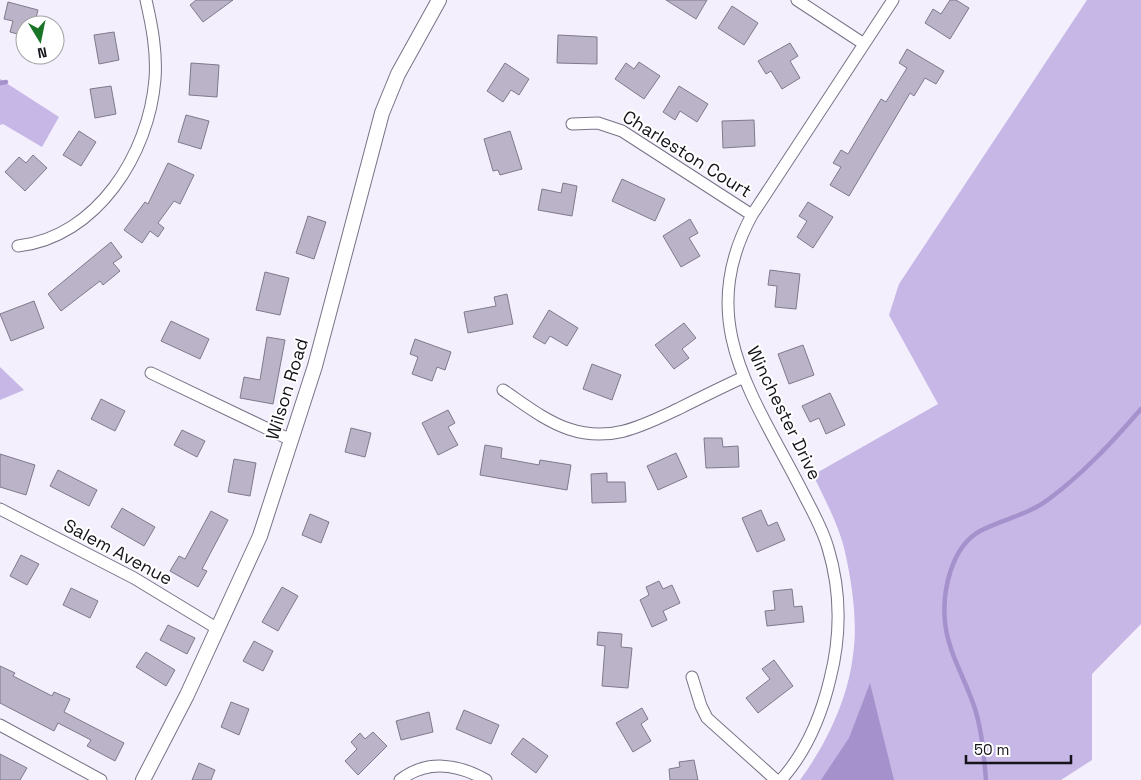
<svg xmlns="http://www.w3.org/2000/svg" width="1141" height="780" viewBox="0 0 1141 780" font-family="'Space Grotesk',sans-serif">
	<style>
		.green { fill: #c6b7e6 }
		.water { fill: #a591cb }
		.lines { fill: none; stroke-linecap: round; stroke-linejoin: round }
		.stream { stroke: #a591cb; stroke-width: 4.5 }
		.building { fill: #bbb4c9; stroke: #7f798d }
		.minor-casing { stroke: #787286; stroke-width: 13 }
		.tertiary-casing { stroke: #787286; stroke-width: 16 }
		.minor { stroke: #fff; stroke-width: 11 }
		.tertiary { stroke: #fff; stroke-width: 14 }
		.labels { text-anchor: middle; stroke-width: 4; stroke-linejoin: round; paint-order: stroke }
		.street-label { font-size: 18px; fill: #16131b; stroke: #fff }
	</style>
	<rect width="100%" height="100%" fill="#f4effd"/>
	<!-- green -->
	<path class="green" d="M 1087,0 L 1141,0 L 1141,624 L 1092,674 L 1092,760 L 1061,780 L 800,780 C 826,745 848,699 853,655 C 858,623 852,583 845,552 C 840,528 824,497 813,475 L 938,404 L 889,315 L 899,284 Z
		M 0,79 L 59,117 L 42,147 L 3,124 L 0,125 Z
		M 0,367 L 24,390 L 0,400 Z"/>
	<!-- water -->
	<path class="water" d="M 870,683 L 894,780 L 821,780 L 849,738 Z"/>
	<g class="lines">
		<!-- stream -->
		<path class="stream" d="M 0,83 L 6,82
			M 986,780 C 984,757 982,731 975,709 C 966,680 948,653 945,622 C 942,592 951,547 980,531 C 1003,519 1028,515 1049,499 C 1084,473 1113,441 1141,409"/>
	</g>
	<!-- building -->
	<path class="building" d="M 196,0 L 233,0 L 203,22 L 190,5 Z
		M 666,0 L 707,0 L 696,19 Z
		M 950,0 L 956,0 L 969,8 L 950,39 L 925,23 L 933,9 L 941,14 Z
		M 8,2 L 38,10 L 34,25 L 25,25 L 25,36 L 10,32 L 13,21 L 4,19 Z
		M 732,6 L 758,23 L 744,45 L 718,28 Z
		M 114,32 L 119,60 L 99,64 L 94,35 Z
		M 558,35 L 597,37 L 597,64 L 557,63 Z
		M 790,43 L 798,56 L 790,61 L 800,78 L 782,89 L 771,71 L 766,74 L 758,61 Z
		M 907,49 L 944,71 L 936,84 L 925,78 L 914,96 L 910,93 L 849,196 L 830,185 L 841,167 L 833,163 L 841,150 L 848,154 L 881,99 L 886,102 L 907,68 L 899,63 Z
		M 639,62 L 660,76 L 644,99 L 615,79 L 626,63 L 634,69 Z
		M 191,63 L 219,65 L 217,97 L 189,95 Z
		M 505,63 L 529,79 L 519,95 L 511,90 L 503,102 L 487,91 Z
		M 111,86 L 116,114 L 95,118 L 90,89 Z
		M 679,86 L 708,104 L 697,122 L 680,111 L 675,120 L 663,112 Z
		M 186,115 L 209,121 L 201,149 L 178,142 Z
		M 754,120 L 755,146 L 723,148 L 722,121 Z
		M 79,131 L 96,142 L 81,166 L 63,155 Z
		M 510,131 L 522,169 L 500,175 L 498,170 L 493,171 L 484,139 Z
		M 33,155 L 47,168 L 25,191 L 5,172 L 19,157 L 26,163 Z
		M 168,163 L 194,175 L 180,204 L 174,201 L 158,223 L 164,228 L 158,237 L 150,231 L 142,243 L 124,230 L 145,202 L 148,204 Z
		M 622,179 L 665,199 L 655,221 L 612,201 Z
		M 563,183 L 577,186 L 572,216 L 538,210 L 542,189 L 561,193 Z
		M 808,202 L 833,217 L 813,248 L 797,237 L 807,221 L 799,216 Z
		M 308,216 L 326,222 L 314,259 L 296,253 Z
		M 690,219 L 698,233 L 689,238 L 700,256 L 681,267 L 663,236 Z
		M 111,242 L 122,257 L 113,263 L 120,271 L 103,285 L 100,281 L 61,311 L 48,294 Z
		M 770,270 L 800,274 L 796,309 L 775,307 L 777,286 L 768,285 Z
		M 265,272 L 289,278 L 280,315 L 256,310 Z
		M 507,294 L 513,324 L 468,333 L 464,312 L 496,306 L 494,297 Z
		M 34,301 L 44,328 L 11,341 L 0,314 Z
		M 549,310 L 578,328 L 567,346 L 550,336 L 545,344 L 533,337 Z
		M 171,321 L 209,339 L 200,359 L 161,341 Z
		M 684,323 L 696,338 L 682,349 L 689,358 L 674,369 L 655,345 Z
		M 267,337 L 285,340 L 273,404 L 240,398 L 244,377 L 260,380 Z
		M 415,339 L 451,352 L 445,370 L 437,367 L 432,381 L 412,374 L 418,357 L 410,354 Z
		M 803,345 L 814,375 L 789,384 L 778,354 Z
		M 592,364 L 621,375 L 612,400 L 583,389 Z
		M 830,393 L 845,425 L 826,434 L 819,418 L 810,422 L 802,406 Z
		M 101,399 L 125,411 L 115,431 L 91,419 Z
		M 448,410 L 455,423 L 448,427 L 458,445 L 438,455 L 422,423 Z
		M 351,428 L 371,433 L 365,457 L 345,452 Z
		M 182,430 L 205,441 L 197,457 L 174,445 Z
		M 704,438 L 722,438 L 723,447 L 738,446 L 739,467 L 706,468 Z
		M 485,445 L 502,448 L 501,458 L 539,465 L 540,460 L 571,465 L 567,490 L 480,475 Z
		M 676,453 L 687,477 L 658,490 L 647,466 Z
		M 0,454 L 35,465 L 26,495 L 0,487 Z
		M 234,459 L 256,463 L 250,496 L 228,492 Z
		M 58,470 L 97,490 L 89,506 L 50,486 Z
		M 607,473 L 607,482 L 625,482 L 626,502 L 592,503 L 591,474 Z
		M 122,508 L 155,527 L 144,546 L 111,527 Z
		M 761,510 L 768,526 L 777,522 L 785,540 L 757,552 L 742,518 Z
		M 211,511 L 228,520 L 202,569 L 207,571 L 198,587 L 170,571 L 179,556 L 185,559 Z
		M 310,514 L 329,522 L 321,543 L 302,535 Z
		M 21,555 L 39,564 L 27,585 L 10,576 Z
		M 659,581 L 663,589 L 672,585 L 680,603 L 663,611 L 667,620 L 652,627 L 640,600 L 649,595 L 646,587 Z
		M 282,587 L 298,596 L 278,631 L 262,622 Z
		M 71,588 L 98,601 L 90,618 L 63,605 Z
		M 792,589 L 794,607 L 802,606 L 804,622 L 767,626 L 765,611 L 775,610 L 773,591 Z
		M 168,625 L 195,638 L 187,654 L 160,640 Z
		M 598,632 L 622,634 L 621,647 L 632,648 L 628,688 L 602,686 L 605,646 L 597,645 Z
		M 254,641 L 273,651 L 263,671 L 243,661 Z
		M 146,652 L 175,670 L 166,686 L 136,667 Z
		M 774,660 L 793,686 L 758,713 L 746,698 L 770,679 L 762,669 Z
		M 0,666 L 15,673 L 13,676 L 52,696 L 54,692 L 70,699 L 64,712 L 124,743 L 115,761 L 87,746 L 91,740 L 58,723 L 54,731 L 0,703 Z
		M 231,702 L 249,709 L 239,735 L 221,727 Z
		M 642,708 L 648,719 L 641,724 L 651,741 L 633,752 L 616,723 Z
		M 464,710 L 499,725 L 491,744 L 456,729 Z
		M 429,712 L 433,732 L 401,740 L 396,721 Z
		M 373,732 L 387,746 L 358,775 L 345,761 L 357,749 L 351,742 L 360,733 L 365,739 Z
		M 523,738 L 548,756 L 536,773 L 511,754 Z
		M 0,754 L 27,768 L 20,780 L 0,780 Z
		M 694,760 L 698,780 L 670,780 L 669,769 L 680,767 L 679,762 Z
		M 199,763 L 215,770 L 211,780 L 192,780 Z"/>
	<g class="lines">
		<defs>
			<path id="minor" d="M 797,0 L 864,44
				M 572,124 L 598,123 L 622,131 L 752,215
				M 18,246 C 97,237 149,154 155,79 C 157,52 152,26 146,0
				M 151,373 L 291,440
				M 503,390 C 524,404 545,421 569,429 C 610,443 642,426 678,409 C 700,398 722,387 744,377
				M 0,509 L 134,578 L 218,629
				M 692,677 L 701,706 L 707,718 L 776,780
				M 0,725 L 101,780
				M 400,780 C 427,759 458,764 486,780
				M 781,780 C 807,751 821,717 830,679 C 841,636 841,591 828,548 C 822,527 811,509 801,489 C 753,395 694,321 752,215 L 893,0"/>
			<path id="tertiary" d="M 143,780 L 187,695 L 260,536 L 315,366 L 382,113 L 398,74 L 439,0"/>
		</defs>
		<!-- minor casing -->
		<use href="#minor" class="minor-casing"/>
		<!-- tertiary casing -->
		<use href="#tertiary" class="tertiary-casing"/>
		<!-- minor -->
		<use href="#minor" class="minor"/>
		<!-- tertiary -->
		<use href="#tertiary" class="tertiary"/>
	</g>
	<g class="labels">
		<!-- street labels -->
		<g class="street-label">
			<text transform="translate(687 154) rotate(32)" y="6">Charleston Court</text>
			<text transform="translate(287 389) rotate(-73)" y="6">Wilson Road</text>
			<text transform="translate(784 413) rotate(64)" y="6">Winchester Drive</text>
			<text transform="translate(118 552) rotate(28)" y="6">Salem Avenue</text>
		</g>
	</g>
	<!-- north arrow -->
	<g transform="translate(40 40) rotate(170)"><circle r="24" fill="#ffffff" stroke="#a2a1a4"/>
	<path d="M0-4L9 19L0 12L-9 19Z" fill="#197626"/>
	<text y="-8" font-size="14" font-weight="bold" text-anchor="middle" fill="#16131b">N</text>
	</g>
	<!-- scale -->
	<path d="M966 755v8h105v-8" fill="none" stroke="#16131b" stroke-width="2.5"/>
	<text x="974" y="755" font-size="15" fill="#16131b" stroke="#ffffff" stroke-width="4" paint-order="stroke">50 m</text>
</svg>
